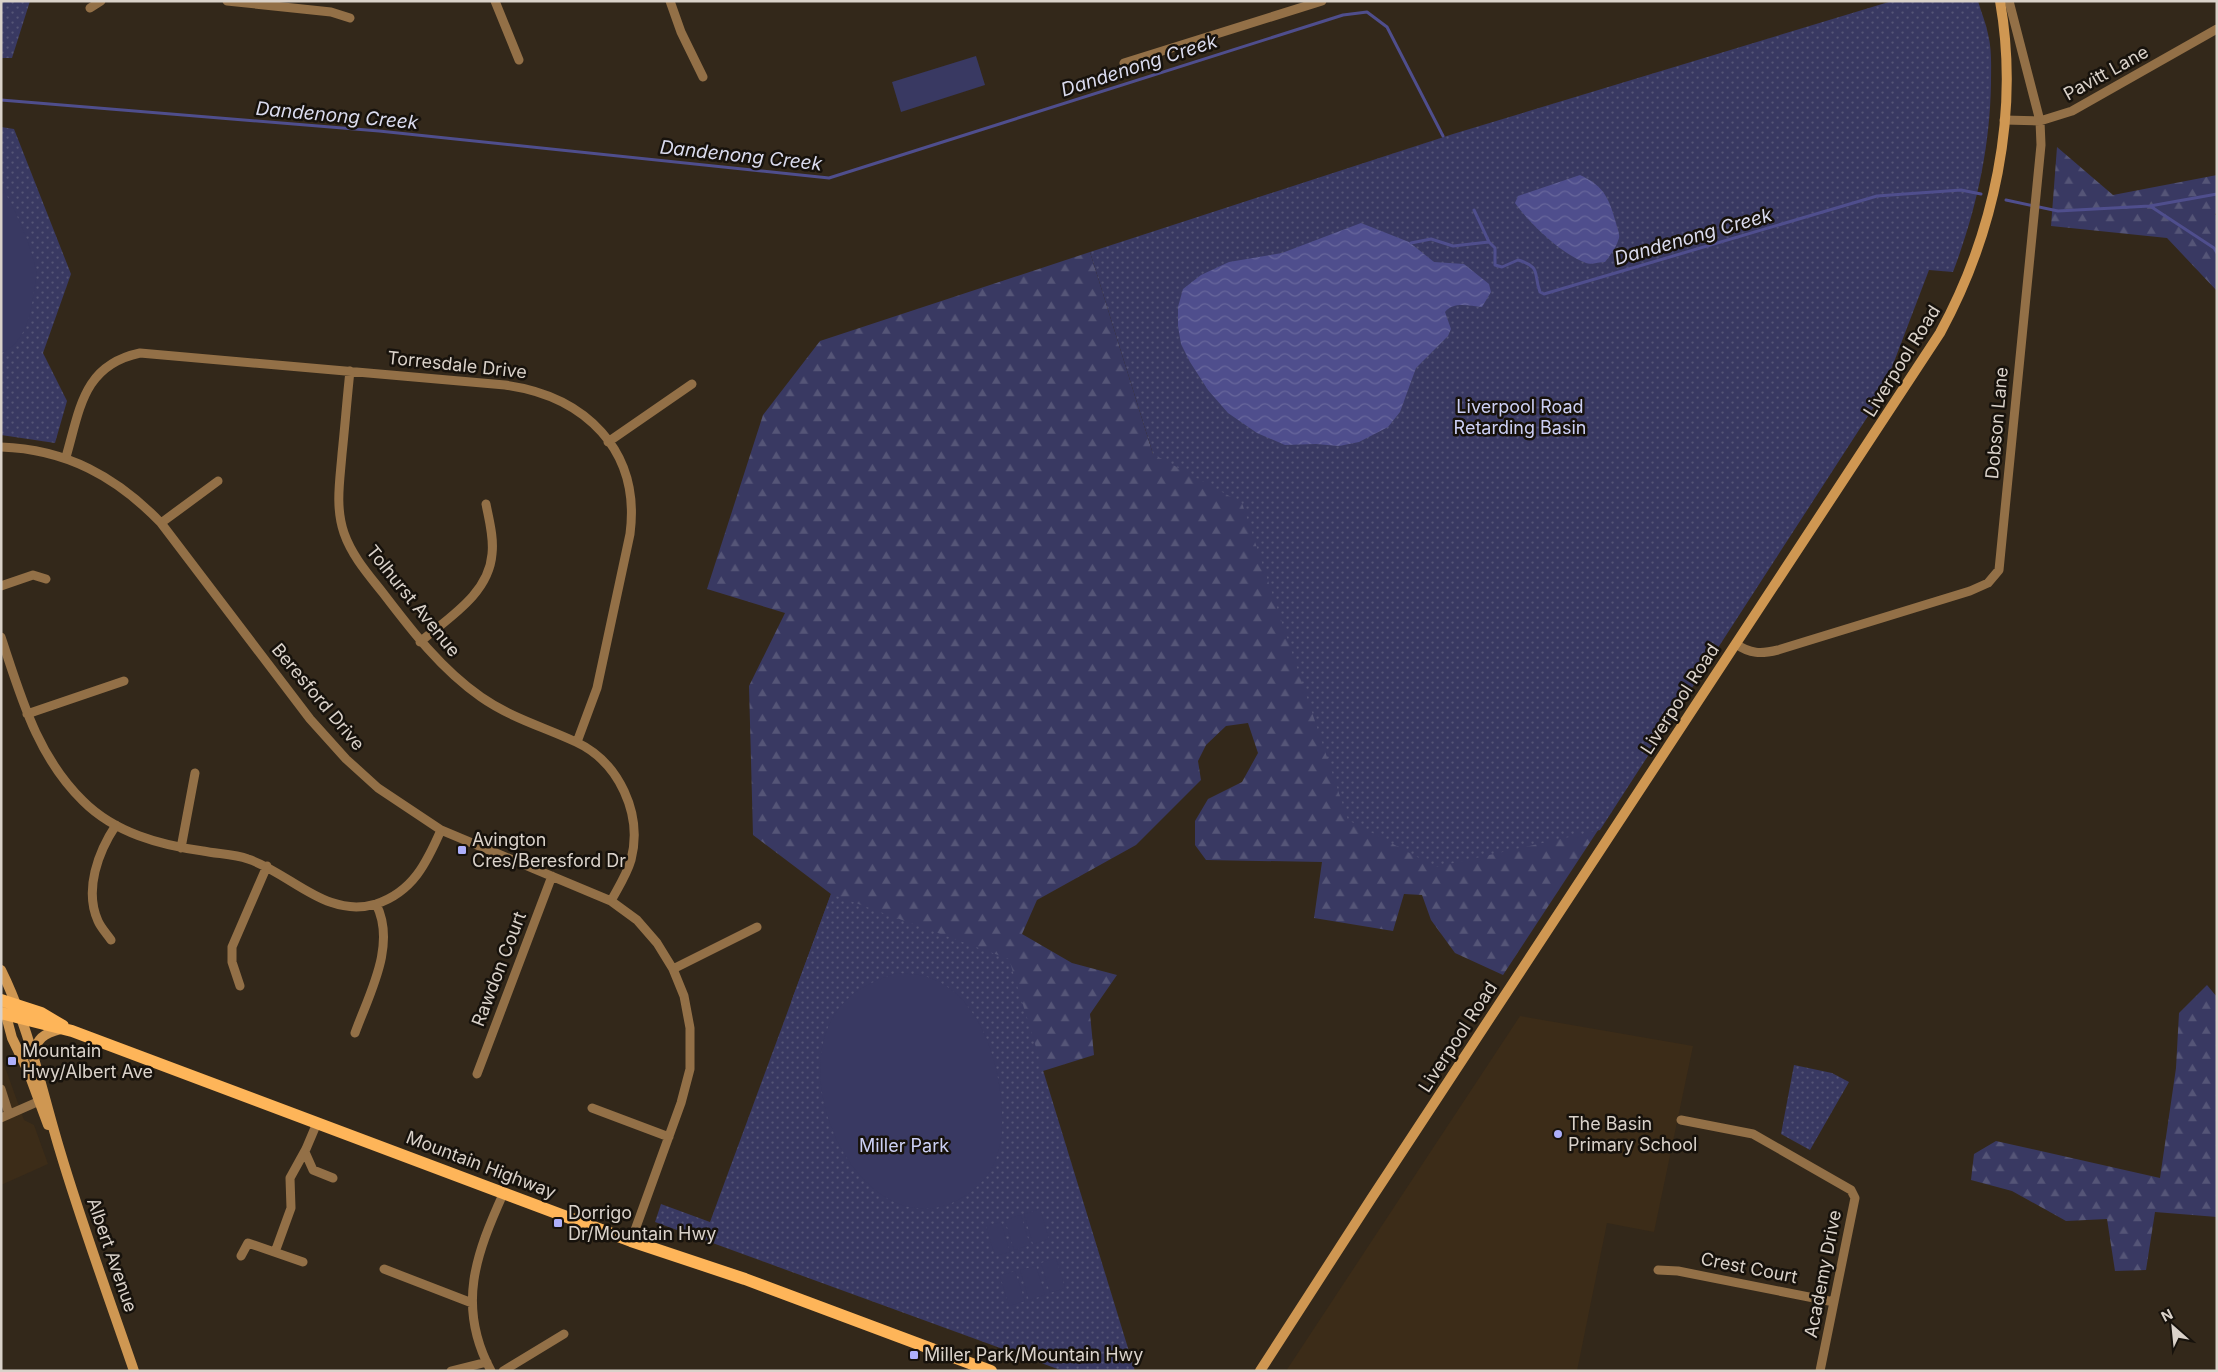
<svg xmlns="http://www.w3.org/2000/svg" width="2218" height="1372" viewBox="0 0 2218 1372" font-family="Inter,sans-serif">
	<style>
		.built { fill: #3c2c18 }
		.forest { fill: url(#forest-firs) }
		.park { fill: url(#park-dots) }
		.garden { fill: #393962 }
		.water { fill: url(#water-waves) }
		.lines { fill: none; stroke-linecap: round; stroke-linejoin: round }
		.stream { stroke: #4f4e8d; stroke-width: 3 }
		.minor { stroke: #937047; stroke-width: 9 }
		.secondary { stroke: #cf9752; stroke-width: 10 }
		.primary { stroke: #feb559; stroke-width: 12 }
		.poi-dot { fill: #adaffb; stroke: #17120c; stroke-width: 2 }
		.labels { text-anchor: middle; stroke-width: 5; stroke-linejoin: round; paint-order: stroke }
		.street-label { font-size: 18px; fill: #dad2ca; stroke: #17120c }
		.park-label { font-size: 18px; fill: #cdd0f5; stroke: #17120c }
		.poi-label { font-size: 18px; fill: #dad2ca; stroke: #17120c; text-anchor: start }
		.water-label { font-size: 19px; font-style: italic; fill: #dadbee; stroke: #17120c }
	</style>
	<defs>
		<pattern id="forest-firs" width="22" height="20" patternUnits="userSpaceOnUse" patternTransform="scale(1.25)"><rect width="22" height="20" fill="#393962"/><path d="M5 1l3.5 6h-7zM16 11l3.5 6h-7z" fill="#557"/></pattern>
		<pattern id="park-dots" width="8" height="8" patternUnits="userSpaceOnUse" patternTransform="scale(1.25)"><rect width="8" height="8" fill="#393962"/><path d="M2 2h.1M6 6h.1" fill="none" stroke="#557" stroke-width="1.8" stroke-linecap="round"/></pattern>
		<pattern id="water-waves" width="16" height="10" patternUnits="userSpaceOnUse" patternTransform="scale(1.25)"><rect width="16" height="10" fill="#4f4e8d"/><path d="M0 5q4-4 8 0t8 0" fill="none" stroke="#68679c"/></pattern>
	</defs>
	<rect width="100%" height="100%" fill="#33281a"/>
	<!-- built -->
	<path class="built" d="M 1520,1016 L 1693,1046 L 1654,1232 L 1607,1223 L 1577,1371 L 1286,1371 Z
		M 1,1056 L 24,1120 L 34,1125 L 48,1164 L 1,1185 Z"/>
	<!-- forest -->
	<path class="forest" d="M 2057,147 L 2113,195 L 2217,175 L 2217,213 L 2215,214 L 2217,217 L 2217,291 L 2167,238 L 2051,226 Z
		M 1090,252 L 1153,454 L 1261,459 L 1650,751 L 1503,975 L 1455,953 L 1431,920 L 1422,895 L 1404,894 L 1393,931 L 1314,918 L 1322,862 L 1206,860 L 1195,845 L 1195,821 L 1208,799 L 1242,782 L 1258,753 L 1248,723 L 1226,726 L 1206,745 L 1198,761 L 1201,780 L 1136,845 L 1037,900 L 1022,934 L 1072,963 L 1117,975 L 1090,1014 L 1094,1055 L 1043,1071 L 1013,1043 L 791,1002 L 831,894 L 753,835 L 749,686 L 785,613 L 707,589 L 763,415 L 820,341 Z
		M 2207,985 L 2217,997 L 2217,1217 L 2155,1212 L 2146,1270 L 2115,1271 L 2107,1219 L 2066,1221 L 2012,1191 L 1971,1180 L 1974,1154 L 1996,1141 L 2160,1178 L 2176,1068 L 2179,1013 Z"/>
	<!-- park -->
	<path class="park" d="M 1,1 L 30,1 L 12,58 L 1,58 Z
		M 1892,1 L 1978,1 C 1981,12 1986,23 1988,34 C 1992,49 1991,67 1991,83 C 1990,149 1976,211 1953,272 L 1929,270 L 1881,396 L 1600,830 L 1436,867 L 1348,820 L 1242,503 L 1153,454 L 1090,252 L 1453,134 Z
		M 1,127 L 14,129 L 71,274 L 43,353 L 67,401 L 55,443 L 1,435 Z
		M 831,894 L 1009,959 L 1135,1371 L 1063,1371 L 655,1222 L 661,1204 L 710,1222 Z
		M 1794,1065 L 1832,1073 L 1849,1082 L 1810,1150 L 1781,1134 Z"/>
	<!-- garden -->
	<path class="garden" d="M 976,56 L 985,85 L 901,112 L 892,82 Z
		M 1,185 C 16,212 30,241 36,271 C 37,277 35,285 34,291 C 31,313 26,343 1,353 Z
		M 897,973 C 906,974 916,974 924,976 C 983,992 1004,1074 1002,1127 C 1001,1155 991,1178 968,1194 C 864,1266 765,1056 856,992 C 869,983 883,978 897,973 Z
		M 1040,1209 L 1049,1239 L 1033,1244 L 1024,1214 Z
		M 1021,1215 L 1030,1245 L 1014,1250 L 1005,1220 Z
		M 1001,1222 L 1010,1252 L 995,1256 L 986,1226 Z
		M 1056,1258 L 1065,1288 L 1050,1293 L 1041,1263 Z
		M 1036,1266 L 1045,1295 L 1029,1300 L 1020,1270 Z
		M 1015,1271 L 1025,1301 L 1009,1306 L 1000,1276 Z"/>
	<!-- water -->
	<path class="water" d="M 1580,175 C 1604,186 1609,198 1616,223 C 1617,228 1620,233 1619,238 C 1616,248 1611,254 1605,262 C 1599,262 1591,265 1586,263 C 1563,255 1529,223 1515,203 L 1518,196 Z
		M 1361,223 L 1409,242 L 1434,262 L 1464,264 L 1489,284 L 1491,292 L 1482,307 C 1469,306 1454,301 1445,312 L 1451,329 L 1448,336 L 1416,368 L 1400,412 L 1388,427 L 1359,442 L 1339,446 L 1316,444 L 1285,445 L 1257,433 L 1228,413 L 1208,390 L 1190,362 L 1181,344 L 1178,326 L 1178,307 L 1183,289 L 1201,275 L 1229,262 L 1282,253 Z"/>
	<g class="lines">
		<!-- stream -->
		<path class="stream" d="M 1,100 L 379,131 L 829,178 L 1343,15 L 1367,12 L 1387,27 L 1443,136
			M 2006,200 L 2058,211 L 2150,206 L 2217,194
			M 2150,206 L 2214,248 L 2217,253
			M 1474,210 L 1489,242 L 1495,248 L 1495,265 L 1502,267 L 1518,260 C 1542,267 1533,274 1540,292 L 1544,294 L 1877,196 L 1961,190 L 1981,194
			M 1411,243 L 1431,239 L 1453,246 L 1489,242"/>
		<!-- minor -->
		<path class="minor" d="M 227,1 L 331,12 L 350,18
			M 495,1 L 519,60
			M 670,1 L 681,32 L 703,77
			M 90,8 L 101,1
			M 1124,63 L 1322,1
			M 2004,120 L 2040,121 L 2072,111 L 2217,29
			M 350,371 C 347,398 345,426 342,454 C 340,480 335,507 344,533 C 352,556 368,574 383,593 C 412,631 441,669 481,697 C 511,718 544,727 576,742 C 619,762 643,814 631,860 C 627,874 618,888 611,901
			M 608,442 L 692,384
			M 1,447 C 66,449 117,477 161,523 L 310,719 L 346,759 L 378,788 L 441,830 L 611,901 L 637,920 L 657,943 L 673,969 L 684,996 L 690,1028 L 690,1069 L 681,1103 L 631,1241
			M 66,457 C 80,409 83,365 140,353 L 505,385 C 585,396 641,450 630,534 L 597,688 L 577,742
			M 161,523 L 218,481
			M 1,586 L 33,575 L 46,579
			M 1,637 C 21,697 37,756 83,801 C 115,833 160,845 203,851 C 217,854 234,854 248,859 C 291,873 326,919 376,904 C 413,892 427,862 441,830
			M 420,642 C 448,618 489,594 492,554 C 494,537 489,520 486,504
			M 1736,644 C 1750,654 1761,654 1778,650 L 1970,591 L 1988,583 L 1999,570 L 2041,145 L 2040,121 L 2009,1
			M 27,714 L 124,681
			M 181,848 L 195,773
			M 111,940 C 107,934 101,928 98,921 C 84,890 98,852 116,825
			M 673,969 L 757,927
			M 240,986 L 232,962 L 232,947 L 267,866
			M 355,1033 C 369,994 397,945 376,904
			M 477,1074 L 552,876
			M 1,1089 L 9,1114
			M 592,1108 L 669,1137
			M 1,1118 L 44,1099
			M 1681,1120 L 1753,1134 L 1851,1190 L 1855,1198 L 1820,1371
			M 305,1152 L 313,1170 L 333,1178
			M 275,1252 L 291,1208 L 290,1178 L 306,1149 L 317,1123
			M 241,1256 L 248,1243 L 303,1262
			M 384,1269 L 472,1303
			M 1658,1270 L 1678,1271 L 1834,1302
			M 451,1371 L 487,1362
			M 491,1371 C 456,1306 476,1254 504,1192
			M 503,1371 L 564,1334"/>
		<!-- secondary -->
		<path class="secondary" d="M 1,970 C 29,1026 42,1092 60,1151 C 82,1225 109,1298 134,1371
			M 4,1008 L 12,1038 L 28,1071 L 48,1125
			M 32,1056 C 38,1038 42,1034 61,1029
			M 1260,1371 L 1371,1199 L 1940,333 C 1994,234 2020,114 2000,1"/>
		<!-- primary -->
		<path class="primary" d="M 1,1000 L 41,1013 L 63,1026
			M 1,1013 L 72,1031 L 631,1241 L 745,1279 L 991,1371"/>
	</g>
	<!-- markers -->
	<g class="poi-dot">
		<rect x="457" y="845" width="10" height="10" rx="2.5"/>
		<rect x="7" y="1056" width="10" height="10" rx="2.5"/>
		<circle cx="1558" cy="1134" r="5"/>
		<rect x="553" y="1218" width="10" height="10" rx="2.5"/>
		<rect x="909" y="1350" width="10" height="10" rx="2.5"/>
	</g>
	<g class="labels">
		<!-- street labels -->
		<g class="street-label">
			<text transform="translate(2106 73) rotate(-29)" y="6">Pavitt Lane</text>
			<text transform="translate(1902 361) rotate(-58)" y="6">Liverpool Road</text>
			<text transform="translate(457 365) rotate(6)" y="6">Torresdale Drive</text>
			<text transform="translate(1997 423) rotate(-85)" y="6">Dobson Lane</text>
			<text transform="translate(413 601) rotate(51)" y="6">Tolhurst Avenue</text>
			<text transform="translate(318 697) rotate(50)" y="6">Beresford Drive</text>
			<text transform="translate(1680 699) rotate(-57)" y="6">Liverpool Road</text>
			<text transform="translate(499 969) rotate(-69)" y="6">Rawdon Court</text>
			<text transform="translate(1458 1037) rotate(-57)" y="6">Liverpool Road</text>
			<text transform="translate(481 1165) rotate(21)" y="6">Mountain Highway</text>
			<text transform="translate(112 1255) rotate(71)" y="6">Albert Avenue</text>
			<text transform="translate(1749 1268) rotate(11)" y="6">Crest Court</text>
			<text transform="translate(1823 1274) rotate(-79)" y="6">Academy Drive</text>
		</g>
		<!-- park labels -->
		<g class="park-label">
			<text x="1520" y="413">Liverpool Road<tspan x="1520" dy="21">Retarding Basin</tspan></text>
			<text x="904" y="1152">Miller Park</text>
		</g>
		<!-- poi labels -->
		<g class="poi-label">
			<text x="472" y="846">Avington<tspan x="472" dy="21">Cres/Beresford Dr</tspan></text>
			<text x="22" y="1057">Mountain<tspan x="22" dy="21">Hwy/Albert Ave</tspan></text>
			<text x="1568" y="1130">The Basin<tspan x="1568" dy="21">Primary School</tspan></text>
			<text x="568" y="1219">Dorrigo<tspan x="568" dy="21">Dr/Mountain Hwy</tspan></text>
			<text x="924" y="1361">Miller Park/Mountain Hwy</text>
		</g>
		<!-- water labels -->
		<g class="water-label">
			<text transform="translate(1139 65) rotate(-18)" y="7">Dandenong Creek</text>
			<text transform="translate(337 115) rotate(5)" y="7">Dandenong Creek</text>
			<text transform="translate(741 155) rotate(6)" y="7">Dandenong Creek</text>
			<text transform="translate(1693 236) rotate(-16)" y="7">Dandenong Creek</text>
		</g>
	</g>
	<!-- border -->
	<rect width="2218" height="1372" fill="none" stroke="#dad2ca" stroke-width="5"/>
	<!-- north arrow -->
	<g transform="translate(2173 1327) rotate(333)" stroke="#17120c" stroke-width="4" paint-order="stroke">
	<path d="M0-4L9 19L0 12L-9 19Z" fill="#dad2ca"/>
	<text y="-8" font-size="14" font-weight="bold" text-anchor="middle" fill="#dad2ca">N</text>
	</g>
</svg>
